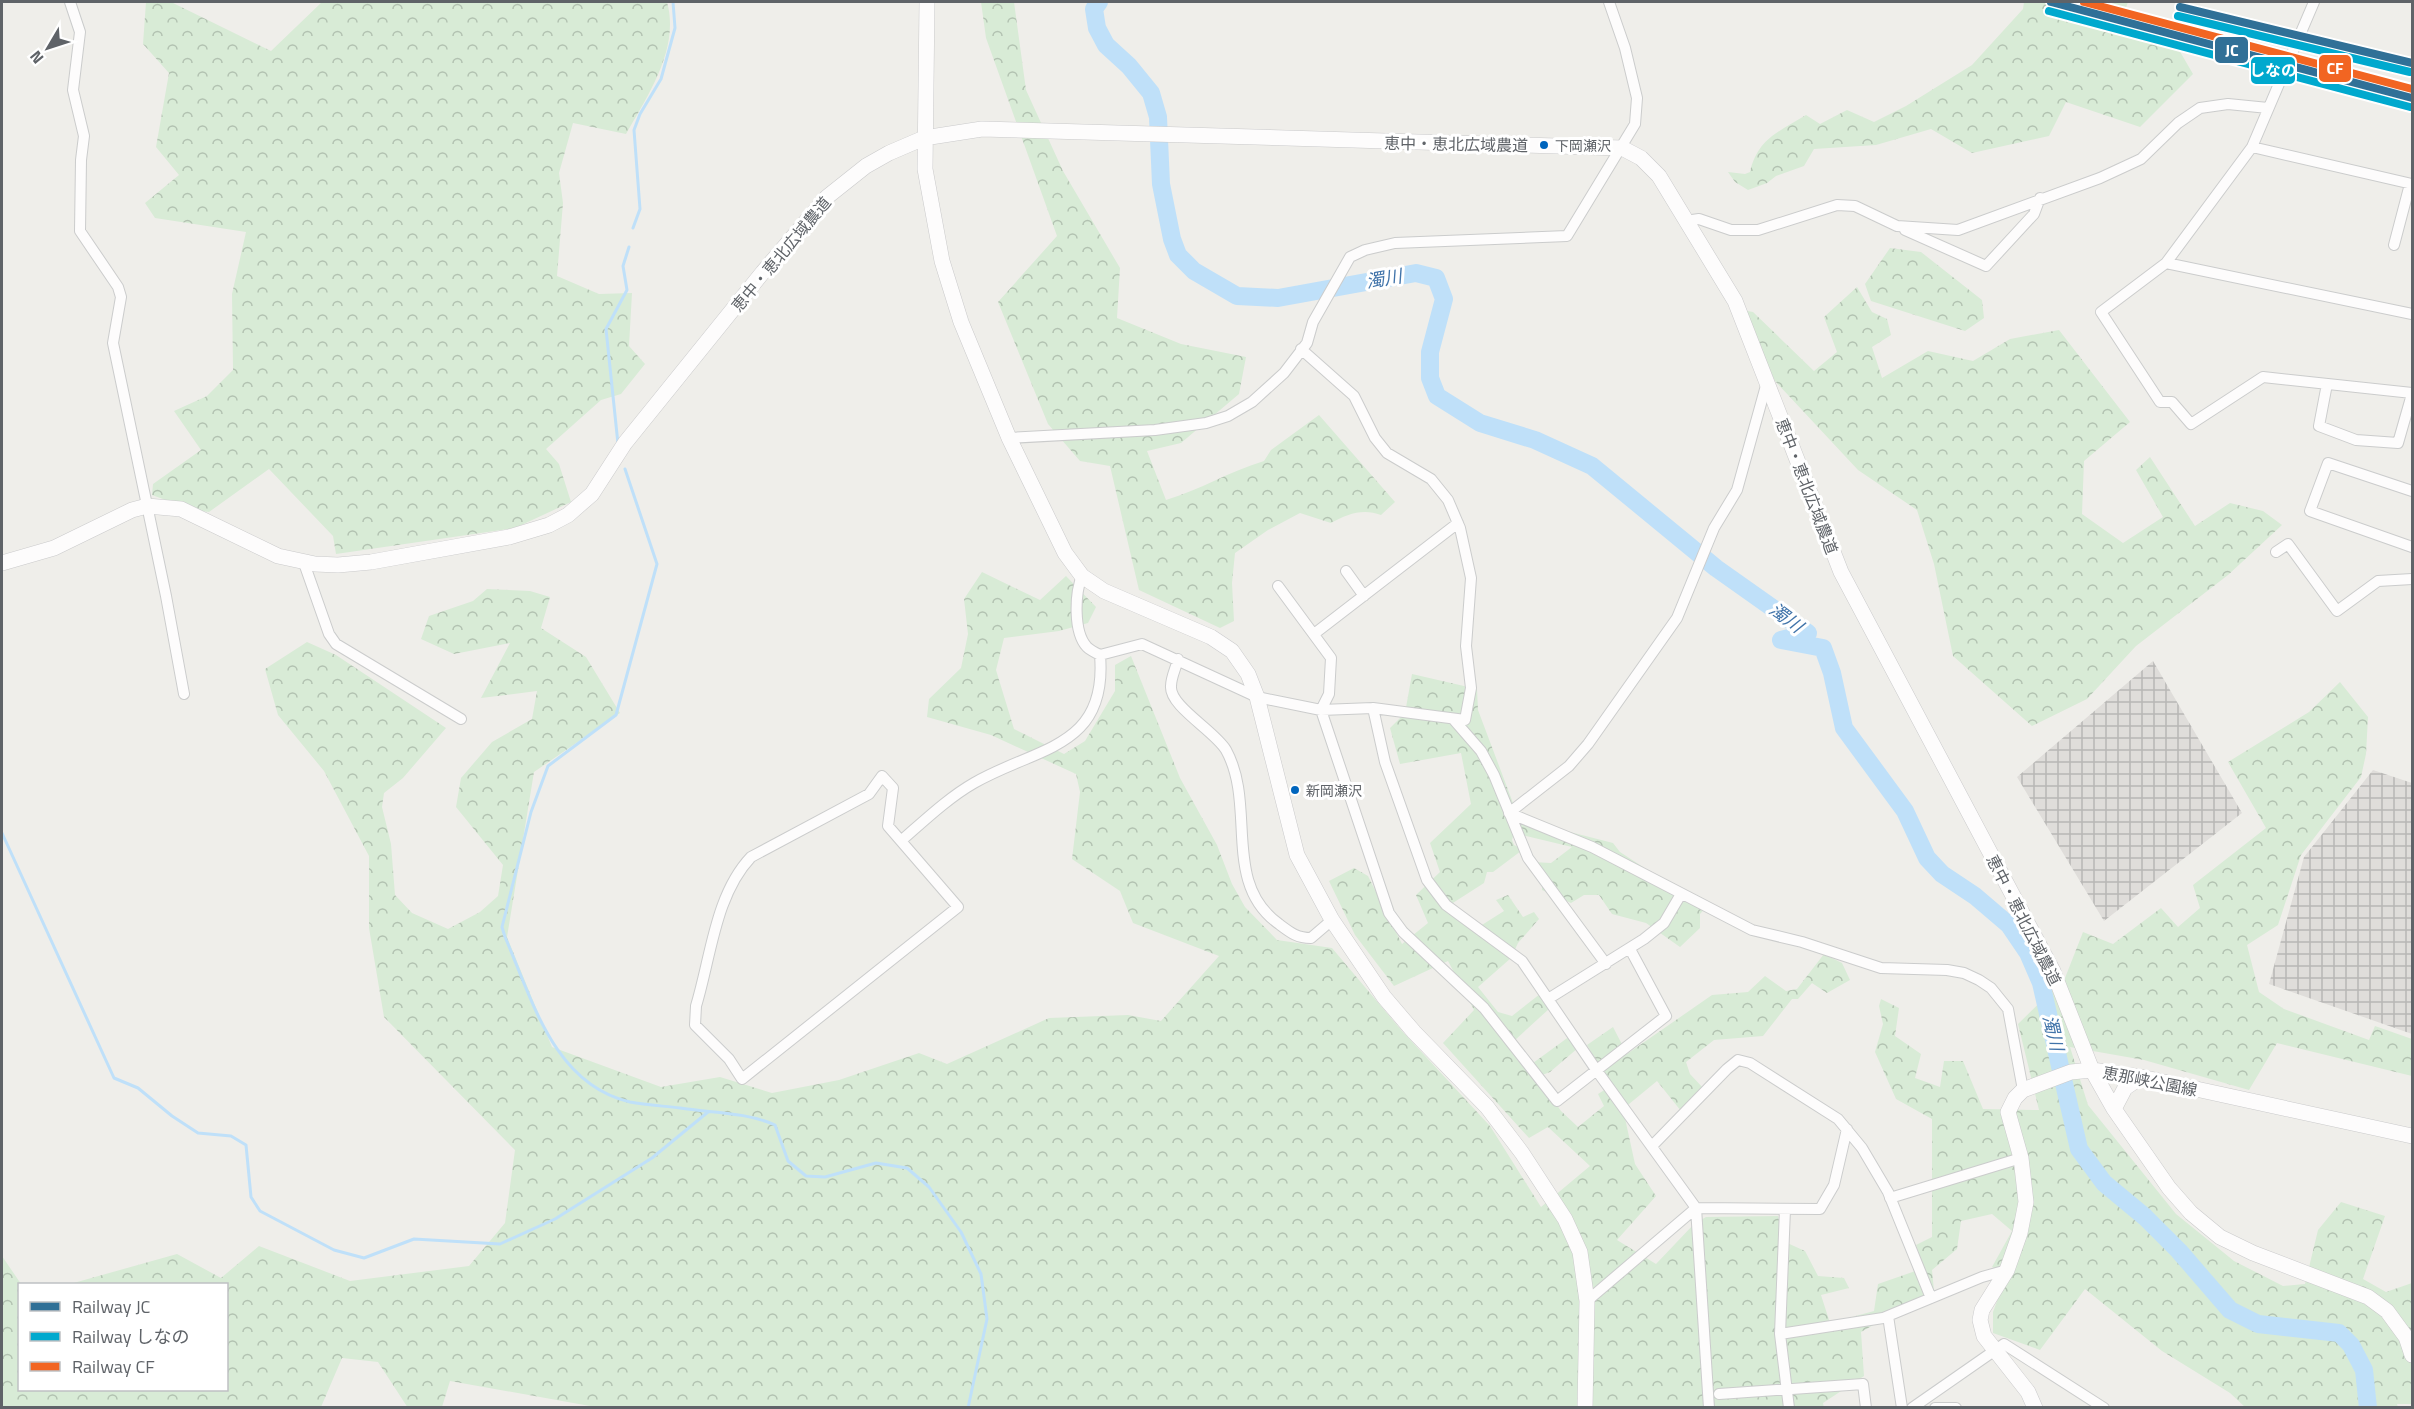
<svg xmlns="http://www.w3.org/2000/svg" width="2414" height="1409" viewBox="0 0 2414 1409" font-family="'Titillium Web','Noto Sans JP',sans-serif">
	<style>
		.industrial { fill: url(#industrial-grid) }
		.forest { fill: url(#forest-crowns) }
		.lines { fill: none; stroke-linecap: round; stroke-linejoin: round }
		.stream { stroke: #bfe0f9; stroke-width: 3 }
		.river { stroke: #bfe0f9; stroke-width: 18 }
		.street-casing { stroke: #cbcccc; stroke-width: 12 }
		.secondary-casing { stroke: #cacacb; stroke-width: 16 }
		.street { stroke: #fdfcfc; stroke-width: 10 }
		.secondary { stroke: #fdfcfc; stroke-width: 15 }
		.rail-1-casing { stroke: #fff; stroke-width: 12 }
		.rail-2-casing { stroke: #fff; stroke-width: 12 }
		.rail-3-casing { stroke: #fff; stroke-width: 12 }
		.rail-1 { stroke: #307097; stroke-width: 8 }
		.rail-2 { stroke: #00a9ce; stroke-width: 8 }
		.rail-3 { stroke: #f26522; stroke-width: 8 }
		.bus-dot { fill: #0065bd; stroke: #fff; stroke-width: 2 }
		.labels { text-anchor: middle; stroke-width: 6; stroke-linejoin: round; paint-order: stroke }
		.bus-label { font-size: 14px; fill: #5f6368; stroke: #fff; text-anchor: start }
		.street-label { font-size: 16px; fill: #5f6368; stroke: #fff }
		.water-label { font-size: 18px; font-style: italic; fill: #4174aa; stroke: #fff }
		.line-badge { stroke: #fff; stroke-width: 2 }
		.badge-label { font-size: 16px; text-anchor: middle; font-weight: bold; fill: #fff }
	</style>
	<defs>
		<pattern id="industrial-grid" width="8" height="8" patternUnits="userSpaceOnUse" patternTransform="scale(1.5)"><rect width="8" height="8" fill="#dfddda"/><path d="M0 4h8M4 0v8" fill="none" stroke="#b8b7b5"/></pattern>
		<pattern id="forest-crowns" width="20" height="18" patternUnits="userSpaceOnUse" patternTransform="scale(1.5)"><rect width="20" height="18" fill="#d8ebd6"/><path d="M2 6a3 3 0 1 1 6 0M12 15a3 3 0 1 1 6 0" fill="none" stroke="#b2c2b1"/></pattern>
	</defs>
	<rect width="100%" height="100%" fill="#efeeea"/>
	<!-- industrial -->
	<path class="industrial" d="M 2153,661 L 2242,813 L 2104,921 L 2017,777 Z
		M 2373,770 L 2412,783 L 2412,1034 L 2269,984 L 2304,857 Z"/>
	<!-- forest -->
	<path class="forest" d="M 146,2 L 171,2 L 271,51 L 322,2 L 667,2 C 680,48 648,95 626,134 L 573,123 L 559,173 L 563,203 L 557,276 L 599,294 L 632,293 L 629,346 L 645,364 L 621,394 L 601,400 L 546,449 L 559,464 L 571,502 L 515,528 L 336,554 L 333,536 L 269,469 L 209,512 L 193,510 L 152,495 L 153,484 L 201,450 L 174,411 L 207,396 L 233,370 L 232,294 L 246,232 L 155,218 L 145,203 L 179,175 L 156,147 L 169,73 L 143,44 Z
		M 981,2 L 1014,2 L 1026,90 L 1063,171 L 1120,268 L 1117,318 L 1181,344 L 1246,357 L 1239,394 L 1181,443 L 1147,451 L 1166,500 C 1200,490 1230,471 1264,461 L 1271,450 L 1319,415 L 1395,502 L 1381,515 C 1363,508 1347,514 1331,523 L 1300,513 L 1268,530 L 1235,553 L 1232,583 L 1234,621 L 1220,628 L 1139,590 L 1110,466 L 1080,461 L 1048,424 L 998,302 L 1057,236 L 986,38 Z
		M 2024,2 L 2128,2 L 2118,30 L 2175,43 L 2193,74 L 2140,127 L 2066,102 L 2049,136 L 1972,153 L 1931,129 L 1876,145 L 1814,149 L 1804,166 L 1776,176 L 1767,183 L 1748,190 L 1735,182 L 1728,172 L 1745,174 L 1750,172 C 1758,138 1779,132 1806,115 L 1820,124 L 1847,110 L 1874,122 L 1906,106 L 1972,65 L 2023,9 Z
		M 1890,248 L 1921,252 L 1982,300 L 1984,318 L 1965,331 L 1871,301 L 1865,284 Z
		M 1857,287 L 1872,312 L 1887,319 L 1891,335 L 1872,347 L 1882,378 L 1928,351 L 1973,361 L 2010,339 L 2059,330 L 2130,422 L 2084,461 L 2082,514 L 2123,543 L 2163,517 L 2136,470 L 2150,457 L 2195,526 L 2230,503 L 2263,511 L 2282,525 L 2228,575 L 2136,646 L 2087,699 L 2032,726 L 1953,656 L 1934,564 L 1917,510 L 1858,470 L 1775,381 L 1742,310 L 1753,312 L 1814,371 L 1837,352 L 1824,317 Z
		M 982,572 L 1040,600 L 1066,576 L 1096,607 L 1088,623 L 1059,631 L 1004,638 L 996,670 L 1014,729 L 1064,754 L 1085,741 L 1115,691 L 1115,665 L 1131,656 L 1180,778 L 1217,845 L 1232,884 L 1245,907 L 1277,940 L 1332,948 L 1402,1031 L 1490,1126 L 1541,1207 L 1590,1166 L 1548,1127 L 1529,1138 L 1443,1043 L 1474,1010 L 1448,961 L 1394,986 L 1355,935 L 1329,881 L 1354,868 L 1368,876 L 1402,944 L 1428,923 L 1416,895 L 1440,872 L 1430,843 L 1471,804 L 1461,753 L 1400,764 L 1390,728 L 1405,713 L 1412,674 L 1477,689 L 1478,710 L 1519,819 L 1613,843 L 1620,852 L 1643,867 L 1668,893 L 1694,894 L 1709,904 L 1700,914 L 1700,928 L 1680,947 L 1646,923 L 1612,914 L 1599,895 L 1584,895 L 1571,903 L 1542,890 L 1542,871 L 1533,862 L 1551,863 L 1572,847 L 1514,833 L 1512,840 L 1514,845 L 1522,849 L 1521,851 L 1493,872 L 1487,872 L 1484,883 L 1445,908 L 1474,930 L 1504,911 L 1496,900 L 1508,895 L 1523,917 L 1534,912 L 1539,919 L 1518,943 L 1511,958 L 1478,987 L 1498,1012 L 1512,1016 L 1540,994 L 1550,1008 L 1514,1041 L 1533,1063 L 1570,1036 L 1578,1048 L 1550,1072 L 1537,1077 L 1561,1111 L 1578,1127 L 1604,1106 L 1598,1094 L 1606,1089 L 1604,1074 L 1587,1045 L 1613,1027 L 1627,1054 L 1712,995 L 1748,992 L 1765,976 L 1786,991 L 1797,989 L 1824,954 L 1842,963 L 1850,980 L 1827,993 L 1812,983 L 1798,999 L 1792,999 L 1763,1036 L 1714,1040 L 1686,1062 L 1690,1074 L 1704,1089 L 1681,1111 L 1657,1081 L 1623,1109 L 1635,1164 L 1656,1196 L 1617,1240 L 1656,1264 L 1694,1224 L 1706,1217 L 1778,1216 L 1785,1242 L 1805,1251 L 1818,1276 L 1844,1278 L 1849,1288 L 1821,1295 L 1830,1323 L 1874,1311 L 1878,1284 L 1924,1268 L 1916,1245 L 1932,1237 L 1932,1119 L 1896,1099 L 1875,1052 L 1883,1024 L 1879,1006 L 1881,999 L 1899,1008 L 1895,1036 L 1921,1054 L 1915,1078 L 1940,1087 L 1944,1061 L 1963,1061 L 1983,1109 L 2039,1110 L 2018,1024 L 2065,978 L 2083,932 L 2113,944 L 2161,908 L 2178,927 L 2200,908 L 2193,885 L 2266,828 L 2228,762 L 2309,712 L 2340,682 L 2368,717 L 2366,754 L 2361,777 L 2301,855 L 2278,925 L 2247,945 L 2259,992 L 2284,1009 L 2369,1040 L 2375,1026 L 2412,1039 L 2412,1076 L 2277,1043 L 2249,1090 L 2144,1060 L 2070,1047 L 2088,1105 L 2176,1214 L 2234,1261 L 2283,1286 L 2305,1284 L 2318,1230 L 2341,1202 L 2385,1216 L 2363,1279 L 2386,1292 L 2412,1283 L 2412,1404 L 2397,1404 L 2398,1407 L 2245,1407 L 2230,1393 L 2162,1351 L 2085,1289 L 2040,1350 L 1993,1333 L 1993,1312 L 2007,1274 L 1992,1267 L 2012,1231 L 1992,1214 L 1961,1221 L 1957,1249 L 1932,1270 L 1934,1291 L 1861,1332 L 1864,1376 L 1823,1403 L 1824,1408 L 601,1408 L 450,1381 L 442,1407 L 408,1408 L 378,1362 L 342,1358 L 321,1407 L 2,1407 L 2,1256 L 21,1284 L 20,1390 L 226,1390 L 226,1284 L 70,1284 L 177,1254 L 221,1278 L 259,1246 L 350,1281 L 469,1266 L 505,1223 L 515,1150 L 384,1017 L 369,928 L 369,856 L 324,771 L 278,715 L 265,669 L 307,642 L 336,655 L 446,728 L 403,778 L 384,793 L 382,807 L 391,844 L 395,895 L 412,913 L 448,929 L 480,912 L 498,896 L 503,865 L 456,807 L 461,778 L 492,742 L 532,719 L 537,691 L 481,698 L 510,643 L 454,654 L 421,639 L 429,616 L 473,601 L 487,589 L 530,591 L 550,597 L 541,628 L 586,657 L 620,713 L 534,772 L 507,937 L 552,1047 L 661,1087 L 720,1077 L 772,1093 L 839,1080 L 919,1053 L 947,1064 L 1049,1018 L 1128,1015 L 1161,1021 L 1219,956 L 1133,923 L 1120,891 L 1072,859 L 1080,792 L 1076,774 L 991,735 L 927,717 L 929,699 L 961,668 L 968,634 L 964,599 Z"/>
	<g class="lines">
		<!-- stream -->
		<path class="stream" d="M 633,228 L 640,209 L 634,130 L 640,114 L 661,79 L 675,28 L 673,2
			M 618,444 L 606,329 L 627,290 L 623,266 L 629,247
			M 625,469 L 657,564 L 616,715 L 548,766 L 531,812 L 502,927 L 505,937 C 532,999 554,1085 630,1102 C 646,1105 664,1106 680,1108 C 712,1113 746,1112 775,1125 L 788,1161 L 806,1176 L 825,1177 L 876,1163 L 907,1168 L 929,1187 L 961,1232 L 981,1274 L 987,1319 L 968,1408
			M 2,833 L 114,1078 L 138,1088 L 172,1116 L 198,1133 L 231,1136 L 246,1145 L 251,1197 L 260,1211 L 334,1250 L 364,1258 L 414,1239 L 500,1244 L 555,1219 L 652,1158 L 708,1112"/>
		<!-- river -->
		<path class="river" d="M 1099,2 L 1094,9 L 1097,28 L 1106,45 L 1129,66 L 1151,93 L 1158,117 L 1161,184 L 1172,239 L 1178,255 L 1194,271 L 1237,296 L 1278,298 L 1416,273 L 1436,278 L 1444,299 L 1430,352 L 1430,378 L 1437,396 L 1480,423 L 1535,440 L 1592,466 L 1716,568 L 1808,633 L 1781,640 L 1823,648 L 1832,673 L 1844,728 L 1905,811 L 1927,858 L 1942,874 L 1975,896 L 2009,925 L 2028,953 L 2041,983 L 2079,1149 L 2104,1183 L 2145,1217 L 2179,1251 L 2230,1310 L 2258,1324 L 2339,1333 L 2351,1345 L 2364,1370 L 2368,1408"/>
		<defs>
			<path id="street" d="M 70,2 L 80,32 L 73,90 L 84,136 L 81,160 L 80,231 L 118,287 L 121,297 L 113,343 L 166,596 L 184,694
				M 2314,2 L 2252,147 L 2166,263 L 2101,312 L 2160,402 L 2172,402 L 2191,424 L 2263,377 L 2412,393
				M 2252,147 L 2412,184
				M 1685,221 L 1699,219 L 1731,230 L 1758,230 L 1837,205 L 1855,206 L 1897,226 L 1958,230 L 2100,178 L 2141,159 L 2178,123 L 2200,108 L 2228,104 L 2268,108
				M 1905,230 L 1986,266 L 2034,214 L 2040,198
				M 2394,245 L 2410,184
				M 2166,263 L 2412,314
				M 2327,384 L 2319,426 L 2356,440 L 2398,443 L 2412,394
				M 1009,438 L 1155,430 L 1206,423 L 1228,416 L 1252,402 L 1284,373 L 1307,343 L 1313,322 L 1350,257 L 1365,250 L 1395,243 L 1567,236 L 1635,124 L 1637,98 L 1625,48 L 1609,2
				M 2412,491 L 2328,463 L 2310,511 L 2412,547
				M 2276,552 L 2288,544 L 2337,611 L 2378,581 L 2412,579
				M 304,563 L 329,634 L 336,644 L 461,719
				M 1346,571 L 1364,596
				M 1082,576 C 1075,593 1073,632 1087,647 C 1090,650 1096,653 1100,655 L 1142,644 L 1257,697 L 1321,710 L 1373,708 L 1465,720 L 1471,688 L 1466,646 L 1471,578 L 1460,528 L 1448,500 L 1431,479 L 1387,453 L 1375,438 L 1354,396 L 1301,349
				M 1278,586 L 1331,658 L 1329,694 L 1321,710 L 1389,913 L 1403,932 L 1484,1008 L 1557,1101 L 1666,1016 L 1630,949
				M 1314,634 L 1458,523
				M 1178,659 C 1176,668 1171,677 1171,686 C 1169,706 1215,731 1226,750 C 1257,806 1221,883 1279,924 C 1291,933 1297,938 1311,938 L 1332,920
				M 1373,708 L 1385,762 L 1427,880 L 1446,905 L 1522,961 L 1597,1071 L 1696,1208 L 1709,1408
				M 1454,720 L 1481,751 L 1494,775 L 1528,858 L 1606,964
				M 882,776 L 893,788 L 888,826 L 958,907 L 742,1079 L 729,1059 L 695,1025 L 696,1006 C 711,957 715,895 751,857 L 869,794 Z
				M 1509,813 L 1592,847 L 1752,930 L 1802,942 L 1881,968 L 1947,970 L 1964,973 L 1979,980 L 1991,988 L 2008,1009 L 2023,1090
				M 1509,813 L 1569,766 L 1588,744 L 1677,618 L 1714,528 L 1737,490 L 1767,382
				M 902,840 C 925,820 948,798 974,783 C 1036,747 1108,749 1100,655
				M 1548,999 L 1644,939 L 1664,923 L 1681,894
				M 1652,1146 L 1727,1069 L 1738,1060 L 1750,1063 L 1838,1119 L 1862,1148 L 1888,1192 L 1931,1298
				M 1890,1198 L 2021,1158
				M 1785,1209 L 1780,1334 L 1789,1408
				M 1587,1301 L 1696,1208 L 1820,1209 L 1834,1185 L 1847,1129
				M 1888,1316 L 1902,1408
				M 1780,1334 L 1883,1318 L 1982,1277 L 2007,1270
				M 1719,1394 L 1863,1384 L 1866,1408
				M 1912,1408 L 2004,1344 L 2104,1408
				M 1935,1408 L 1956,1408"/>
			<path id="secondary" d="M 927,2 L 925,169 L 942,261 L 961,322 L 1009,438 L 1065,553 L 1082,576 L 1104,591 L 1211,637 L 1232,651 L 1248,674 L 1257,697 L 1297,855 L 1332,920 L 1384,997 L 1414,1032 L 1487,1107 L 1522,1153 L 1565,1219 L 1580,1252 L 1587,1301 L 1585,1408
				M 2,563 L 54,548 L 132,510 L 147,506 L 181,509 L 278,556 L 315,564 L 338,565 L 371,562 L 509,537 L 549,525 L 568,515 L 592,494 L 625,443 L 763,272 L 827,197 L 866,166 L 889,153 L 924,138 L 982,129 L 1622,148 L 1641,158 L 1659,176 L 1735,301 L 1841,572 L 2053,971 L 2092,1070 L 2114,1109 L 2169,1188 L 2191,1213 L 2220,1237 L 2253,1253 L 2368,1297 L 2387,1311 L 2406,1337 L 2412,1355
				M 2114,1109 L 2125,1088 L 2141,1077
				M 2035,1408 L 2028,1392 L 1984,1336 L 1980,1320 L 1982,1310 L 2007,1270 L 2020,1233 L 2026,1202 L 2021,1158 L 2008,1112 L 2015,1098 L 2023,1090 L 2071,1072 L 2092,1070 L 2141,1077 L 2412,1136"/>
		</defs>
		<!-- street casing -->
		<use href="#street" class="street-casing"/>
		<!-- secondary casing -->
		<use href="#secondary" class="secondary-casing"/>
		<!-- street -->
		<use href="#street" class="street"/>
		<!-- secondary -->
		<use href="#secondary" class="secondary"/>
		<defs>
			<path id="rail-1" d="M 2051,2 L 2412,98
				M 2180,7 L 2412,63"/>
			<path id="rail-2" d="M 2049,11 L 2410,107
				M 2178,16 L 2410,72"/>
			<path id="rail-3" d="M 2084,2 L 2412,89"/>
		</defs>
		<!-- rail-1 casing -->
		<use href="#rail-1" class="rail-1-casing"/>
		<!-- rail-2 casing -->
		<use href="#rail-2" class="rail-2-casing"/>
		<!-- rail-3 casing -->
		<use href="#rail-3" class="rail-3-casing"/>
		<!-- rail-1 -->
		<use href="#rail-1" class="rail-1"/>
		<!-- rail-2 -->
		<use href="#rail-2" class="rail-2"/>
		<!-- rail-3 -->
		<use href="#rail-3" class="rail-3"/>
	</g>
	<!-- markers -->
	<g class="bus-dot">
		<circle cx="1544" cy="145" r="5"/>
		<circle cx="1295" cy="790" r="5"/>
	</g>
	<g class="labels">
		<!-- bus labels -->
		<g class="bus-label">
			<text x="1555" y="151">下岡瀬沢</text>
			<text x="1306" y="796">新岡瀬沢</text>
		</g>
		<!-- street labels -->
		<g class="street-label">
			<text transform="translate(1456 144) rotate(1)" y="6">恵中・恵北広域農道</text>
			<text transform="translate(781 254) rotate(-50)" y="6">恵中・恵北広域農道</text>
			<text transform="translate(1807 486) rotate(69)" y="6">恵中・恵北広域農道</text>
			<text transform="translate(2024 920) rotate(63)" y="6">恵中・恵北広域農道</text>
			<text transform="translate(2150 1081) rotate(11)" y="6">恵那峡公園線</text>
		</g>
		<!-- water labels -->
		<g class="water-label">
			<text transform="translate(1384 279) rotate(-10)" y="6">濁川</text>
			<text transform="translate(1786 618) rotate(37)" y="6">濁川</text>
			<text transform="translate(2053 1033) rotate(77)" y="6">濁川</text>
		</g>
	</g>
	<g class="line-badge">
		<rect x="2214" y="36" width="35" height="28" rx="6" fill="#307097"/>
		<rect x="2318" y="54" width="34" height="29" rx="6" fill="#f26522"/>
		<rect x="2250" y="56" width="46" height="29" rx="6" fill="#00a9ce"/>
	</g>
	<g class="badge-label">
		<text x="2232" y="56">JC</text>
		<text x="2335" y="74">CF</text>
		<text x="2273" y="76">しなの</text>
	</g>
	<!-- border -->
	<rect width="2414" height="1409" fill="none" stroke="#5f6368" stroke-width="6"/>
	<!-- legend -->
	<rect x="18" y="1283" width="210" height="108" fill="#ffffff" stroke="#bfc1c3" stroke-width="1.5"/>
	<rect x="30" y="1302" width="30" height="9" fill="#307097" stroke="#bfc1c3" stroke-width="1.5"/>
	<text x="72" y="1313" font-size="18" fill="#5f6368">Railway JC</text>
	<rect x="30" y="1332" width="30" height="9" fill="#00a9ce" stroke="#bfc1c3" stroke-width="1.5"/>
	<text x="72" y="1343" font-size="18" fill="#5f6368">Railway しなの</text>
	<rect x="30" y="1362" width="30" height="9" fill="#f26522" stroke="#bfc1c3" stroke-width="1.5"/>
	<text x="72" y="1373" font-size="18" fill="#5f6368">Railway CF</text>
	<!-- north arrow -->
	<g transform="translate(48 48) rotate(231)" stroke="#ffffff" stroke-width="4.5" paint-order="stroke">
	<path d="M0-4.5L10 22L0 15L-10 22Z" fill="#5f6368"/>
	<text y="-9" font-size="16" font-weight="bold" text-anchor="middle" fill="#5f6368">N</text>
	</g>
</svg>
